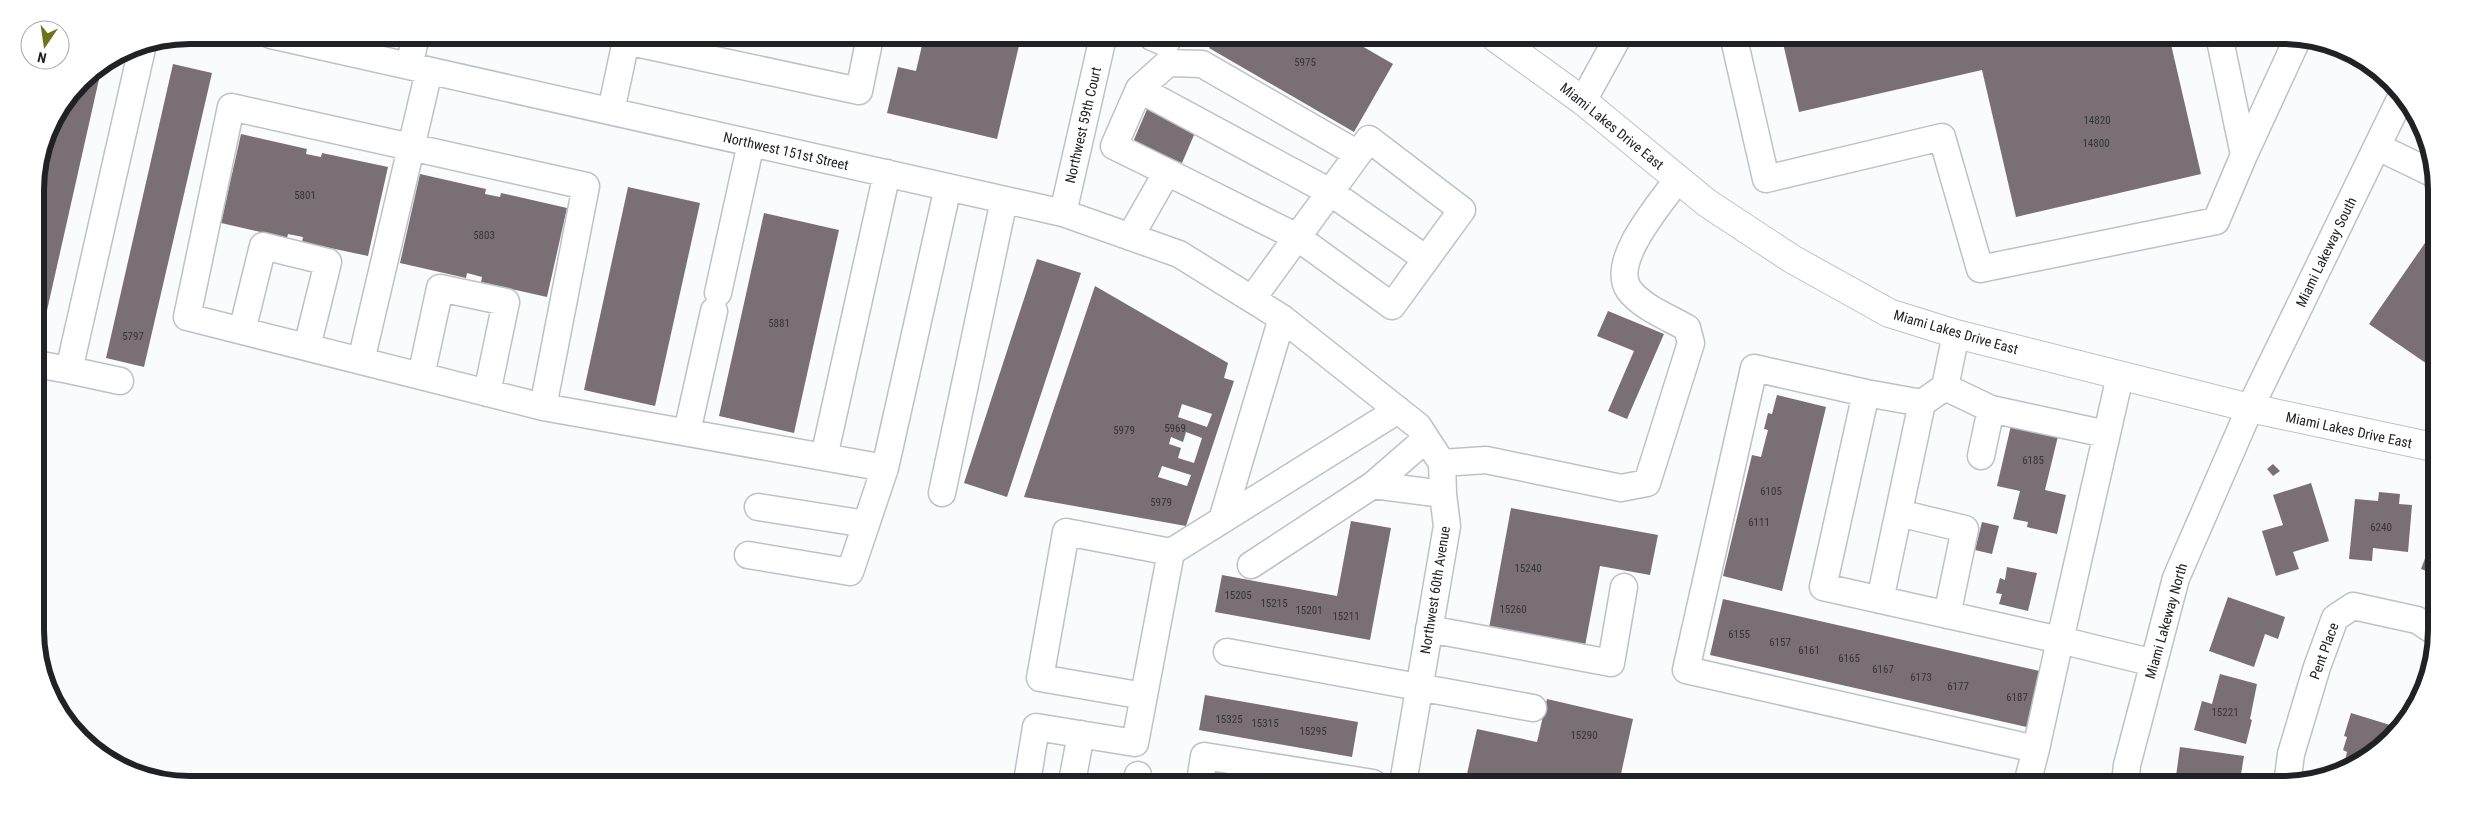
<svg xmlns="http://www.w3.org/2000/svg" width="2472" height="820" viewBox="0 0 2472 820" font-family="'Roboto Condensed',sans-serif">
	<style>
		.building { fill: #796f75; fill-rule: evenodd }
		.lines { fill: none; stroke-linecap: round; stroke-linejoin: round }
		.minor-casing { stroke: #bdc1cb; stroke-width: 29 }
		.major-casing { stroke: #bdc1cb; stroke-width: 30 }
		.minor { stroke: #fff; stroke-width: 26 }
		.major { stroke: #fff; stroke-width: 28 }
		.labels { text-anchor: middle; stroke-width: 4.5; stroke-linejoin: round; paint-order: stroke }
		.number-label { font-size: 11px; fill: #363539 }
		.street-label { font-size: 14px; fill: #202225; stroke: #fff }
		.rim { fill: none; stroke: #202225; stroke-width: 6 }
	</style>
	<rect width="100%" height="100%" fill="#fafbfd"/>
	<!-- building -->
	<path class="building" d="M 560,36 L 588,36 L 587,43 Z
		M 924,37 L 1021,37 L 997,139 L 887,113 L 898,67 L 916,71 Z
		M 1216,38 L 1348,38 L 1393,64 L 1354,132 L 1209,48 Z
		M 1782,39 L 2170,40 L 2201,174 L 2016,217 L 1982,70 L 1799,112 Z
		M 173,64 L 212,73 L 144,367 L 106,358 Z
		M 102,66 L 39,346 L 36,345 L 35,180 L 47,131 L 81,80 Z
		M 1148,107 L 1197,128 L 1182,163 L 1133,142 Z
		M 241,134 L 307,149 L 306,154 L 321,157 L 322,153 L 388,167 L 368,256 L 302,242 L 303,237 L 288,234 L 287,238 L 221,223 Z
		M 420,174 L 486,189 L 485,194 L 500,197 L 501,193 L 567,208 L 547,297 L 481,282 L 482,277 L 467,273 L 466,278 L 400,263 Z
		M 628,187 L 700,203 L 655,406 L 584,390 Z
		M 764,213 L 839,230 L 794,433 L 719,416 Z
		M 2434,230 L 2433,368 L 2369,324 Z
		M 1037,259 L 1081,273 L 1007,497 L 964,483 Z
		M 1095,286 L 1228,363 L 1224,378 L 1234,381 L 1186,526 L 1024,497 ZM 1182,404 L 1212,414 L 1207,427 L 1178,417 ZM 1186,432 L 1202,438 L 1194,463 L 1178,458 L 1181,448 L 1169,444 L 1171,437 L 1183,442 ZM 1162,466 L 1191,475 L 1187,486 L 1158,477 Z
		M 1608,311 L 1664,334 L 1627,419 L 1608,411 L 1634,351 L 1597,336 Z
		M 1777,395 L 1826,407 L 1782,591 L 1723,576 L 1752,455 L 1761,457 L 1768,430 L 1764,429 L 1768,413 L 1772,414 Z
		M 2012,421 L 2059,432 L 2045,490 L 2066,495 L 2057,534 L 2027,527 L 2028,522 L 2013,519 L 2020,491 L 1997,486 Z
		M 2273,464 L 2280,471 L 2273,476 L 2267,469 Z
		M 2311,483 L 2329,541 L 2293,552 L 2299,569 L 2276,576 L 2262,531 L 2283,525 L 2273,495 Z
		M 2379,492 L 2400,494 L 2399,504 L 2412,505 L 2408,552 L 2373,548 L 2372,561 L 2349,559 L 2355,499 L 2378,501 Z
		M 1511,508 L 1658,535 L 1650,575 L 1600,566 L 1585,646 L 1489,628 Z
		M 1351,521 L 1391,528 L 1370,640 L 1215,612 L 1222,575 L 1337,596 Z
		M 1982,522 L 1999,526 L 1992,554 L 1975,550 Z
		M 2432,540 L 2432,573 L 2421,569 Z
		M 2007,567 L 2037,573 L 2028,611 L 1999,604 L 2002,594 L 1996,593 L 2000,578 L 2005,580 Z
		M 2228,597 L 2285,617 L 2278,639 L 2265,634 L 2254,667 L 2209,651 Z
		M 1723,599 L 2044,672 L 2031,728 L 1710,655 Z
		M 2220,674 L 2257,684 L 2250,719 L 2252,720 L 2246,744 L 2194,730 L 2202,701 L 2212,704 Z
		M 1205,695 L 1358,722 L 1352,757 L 1199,730 Z
		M 1547,699 L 1633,719 L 1619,783 L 1465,783 L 1477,729 L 1537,742 Z
		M 2351,713 L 2400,728 L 2376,753 L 2342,773 L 2347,752 L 2343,750 L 2347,737 L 2344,736 Z
		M 2180,747 L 2244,756 L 2240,780 L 2234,779 L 2233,785 L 2193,784 L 2194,779 L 2176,776 Z
		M 1220,776 L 1249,781 L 1249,782 L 1219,782 Z"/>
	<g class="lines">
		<defs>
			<path id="minor" d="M 271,35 L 1063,213 L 1179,254 L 1282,318 L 1418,426 L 1442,463 L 1443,494 L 1447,526 L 1403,783
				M 1152,37 L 1166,43 L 1169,37
				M 1734,39 L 1766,179 L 1942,137 L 1980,269 L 2216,221 L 2244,155 L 2220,40
				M 626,41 L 859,91 L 870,37
				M 409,66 L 416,36
				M 1139,89 L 1114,146 L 1167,172
				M 1583,101 L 1617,39
				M 611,111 L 627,36
				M 2378,147 L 2434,174
				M 1358,154 L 1202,64 L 1168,63 L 1139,89 L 1330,192 L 1426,259
				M 2244,155 L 2297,40
				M 1063,213 L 1103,37
				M 1130,237 L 1167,172 L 1297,237 L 1392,306 L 1462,210 L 1369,139 L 1252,299
				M 718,293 L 751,143
				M 242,331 L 263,246 L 328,262 L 307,347
				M 361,361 L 429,71
				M 36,364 L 69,370
				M 421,376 L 440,288 L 506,302 L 487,393
				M 2120,376 L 2060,640 L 1823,587 L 1866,393 L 1754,368 L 1686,670 L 2036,749 L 2060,640 L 2154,663
				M 120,381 L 69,370 L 143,44
				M 1945,387 L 1991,409 L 1981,456
				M 1866,393 L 1922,403
				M 543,407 L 586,186 L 231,107 L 187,317 L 543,407 L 885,468 L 948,187
				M 1991,409 L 2106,434
				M 687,432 L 714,311
				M 824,457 L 887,173
				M 1442,463 L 1486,460 L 1621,488 L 1647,483 L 1691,343 L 1687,328 C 1668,317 1643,308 1629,290 C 1609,261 1661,203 1678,179
				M 1373,485 L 1426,439
				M 942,493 L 1004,200
				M 758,507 L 866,524
				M 1899,513 L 1965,529 L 1947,615
				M 1222,520 L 1282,318
				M 748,555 L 850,572 L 885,468
				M 1251,565 L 1373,485 L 1443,494
				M 1880,600 L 1922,403 L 1945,387 L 1956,334
				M 1429,629 L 1611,663 L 1624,587
				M 1227,652 L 1533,708
				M 1144,696 L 1040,678 L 1066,532 L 1171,552
				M 1027,782 L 1036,727 L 1135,743 L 1171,552 L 1398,410
				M 1072,782 L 1081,734
				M 1137,782 L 1138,775
				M 1200,782 L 1204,756 L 1373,783
				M 2027,784 L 2036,749
				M 2125,784 L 2127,765 L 2176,578 L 2250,408 L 2402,95
				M 2287,785 L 2291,754 L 2317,667 L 2335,618 L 2353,606 L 2417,620 L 2432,630"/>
			<path id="major" d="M 1496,38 L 1583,101 L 1707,203 L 1792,259 L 1889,313 L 1956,334 L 2250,408 L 2433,447"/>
		</defs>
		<!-- minor casing -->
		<use href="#minor" class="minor-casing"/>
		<!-- major casing -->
		<use href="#major" class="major-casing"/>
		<!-- minor -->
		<use href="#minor" class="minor"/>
		<!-- major -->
		<use href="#major" class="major"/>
	</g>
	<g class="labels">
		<!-- number labels -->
		<g class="number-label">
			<text x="1305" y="66">5975</text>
			<text x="2097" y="124">14820</text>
			<text x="2096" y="147">14800</text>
			<text x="305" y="199">5801</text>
			<text x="484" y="239">5803</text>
			<text x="779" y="327">5881</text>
			<text x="133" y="340">5797</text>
			<text x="1175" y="432">5969</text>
			<text x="1124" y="434">5979</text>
			<text x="2033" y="464">6185</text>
			<text x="1771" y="495">6105</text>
			<text x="1161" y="506">5979</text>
			<text x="1759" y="526">6111</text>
			<text x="2381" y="531">6240</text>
			<text x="1528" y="572">15240</text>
			<text x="1238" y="599">15205</text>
			<text x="1274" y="607">15215</text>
			<text x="1513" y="613">15260</text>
			<text x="1309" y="614">15201</text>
			<text x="1346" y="620">15211</text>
			<text x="1739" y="638">6155</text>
			<text x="1780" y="646">6157</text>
			<text x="1809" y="654">6161</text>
			<text x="1849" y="662">6165</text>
			<text x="1883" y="673">6167</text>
			<text x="1921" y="681">6173</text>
			<text x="1958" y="690">6177</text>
			<text x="2017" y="701">6187</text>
			<text x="2225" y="716">15221</text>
			<text x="1229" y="723">15325</text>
			<text x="1265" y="727">15315</text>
			<text x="1313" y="735">15295</text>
			<text x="1584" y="739">15290</text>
		</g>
		<!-- street labels -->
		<g class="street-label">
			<text transform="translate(1083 125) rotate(-77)" y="5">Northwest 59th Court</text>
			<text transform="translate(1612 126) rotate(39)" y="5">Miami Lakes Drive East</text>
			<text transform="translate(786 151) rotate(13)" y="5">Northwest 151st Street</text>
			<text transform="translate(2326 252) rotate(-64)" y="5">Miami Lakeway South</text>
			<text transform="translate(1956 332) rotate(16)" y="5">Miami Lakes Drive East</text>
			<text transform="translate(2349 430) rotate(12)" y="5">Miami Lakes Drive East</text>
			<text transform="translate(1435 590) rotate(-81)" y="5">Northwest 60th Avenue</text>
			<text transform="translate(2166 621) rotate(-74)" y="5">Miami Lakeway North</text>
			<text transform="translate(2324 651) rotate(-70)" y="5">Pent Place</text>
		</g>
	</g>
	<!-- crop -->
	<path d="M0 0H2472V820H0ZM190 44H2282A146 146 0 0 1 2428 190V630A146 146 0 0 1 2282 776H190A146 146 0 0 1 44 630V190A146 146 0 0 1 190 44Z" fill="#fff" fill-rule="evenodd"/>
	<path class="rim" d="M190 44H2282A146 146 0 0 1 2428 190V630A146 146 0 0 1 2282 776H190A146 146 0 0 1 44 630V190A146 146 0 0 1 190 44Z"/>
	<!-- north arrow -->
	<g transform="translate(45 45) rotate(193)"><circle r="24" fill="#ffffff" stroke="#a6a7a8"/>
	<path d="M0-4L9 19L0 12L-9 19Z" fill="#6f7218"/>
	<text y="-8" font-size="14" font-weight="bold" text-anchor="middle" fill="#202225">N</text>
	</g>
</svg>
